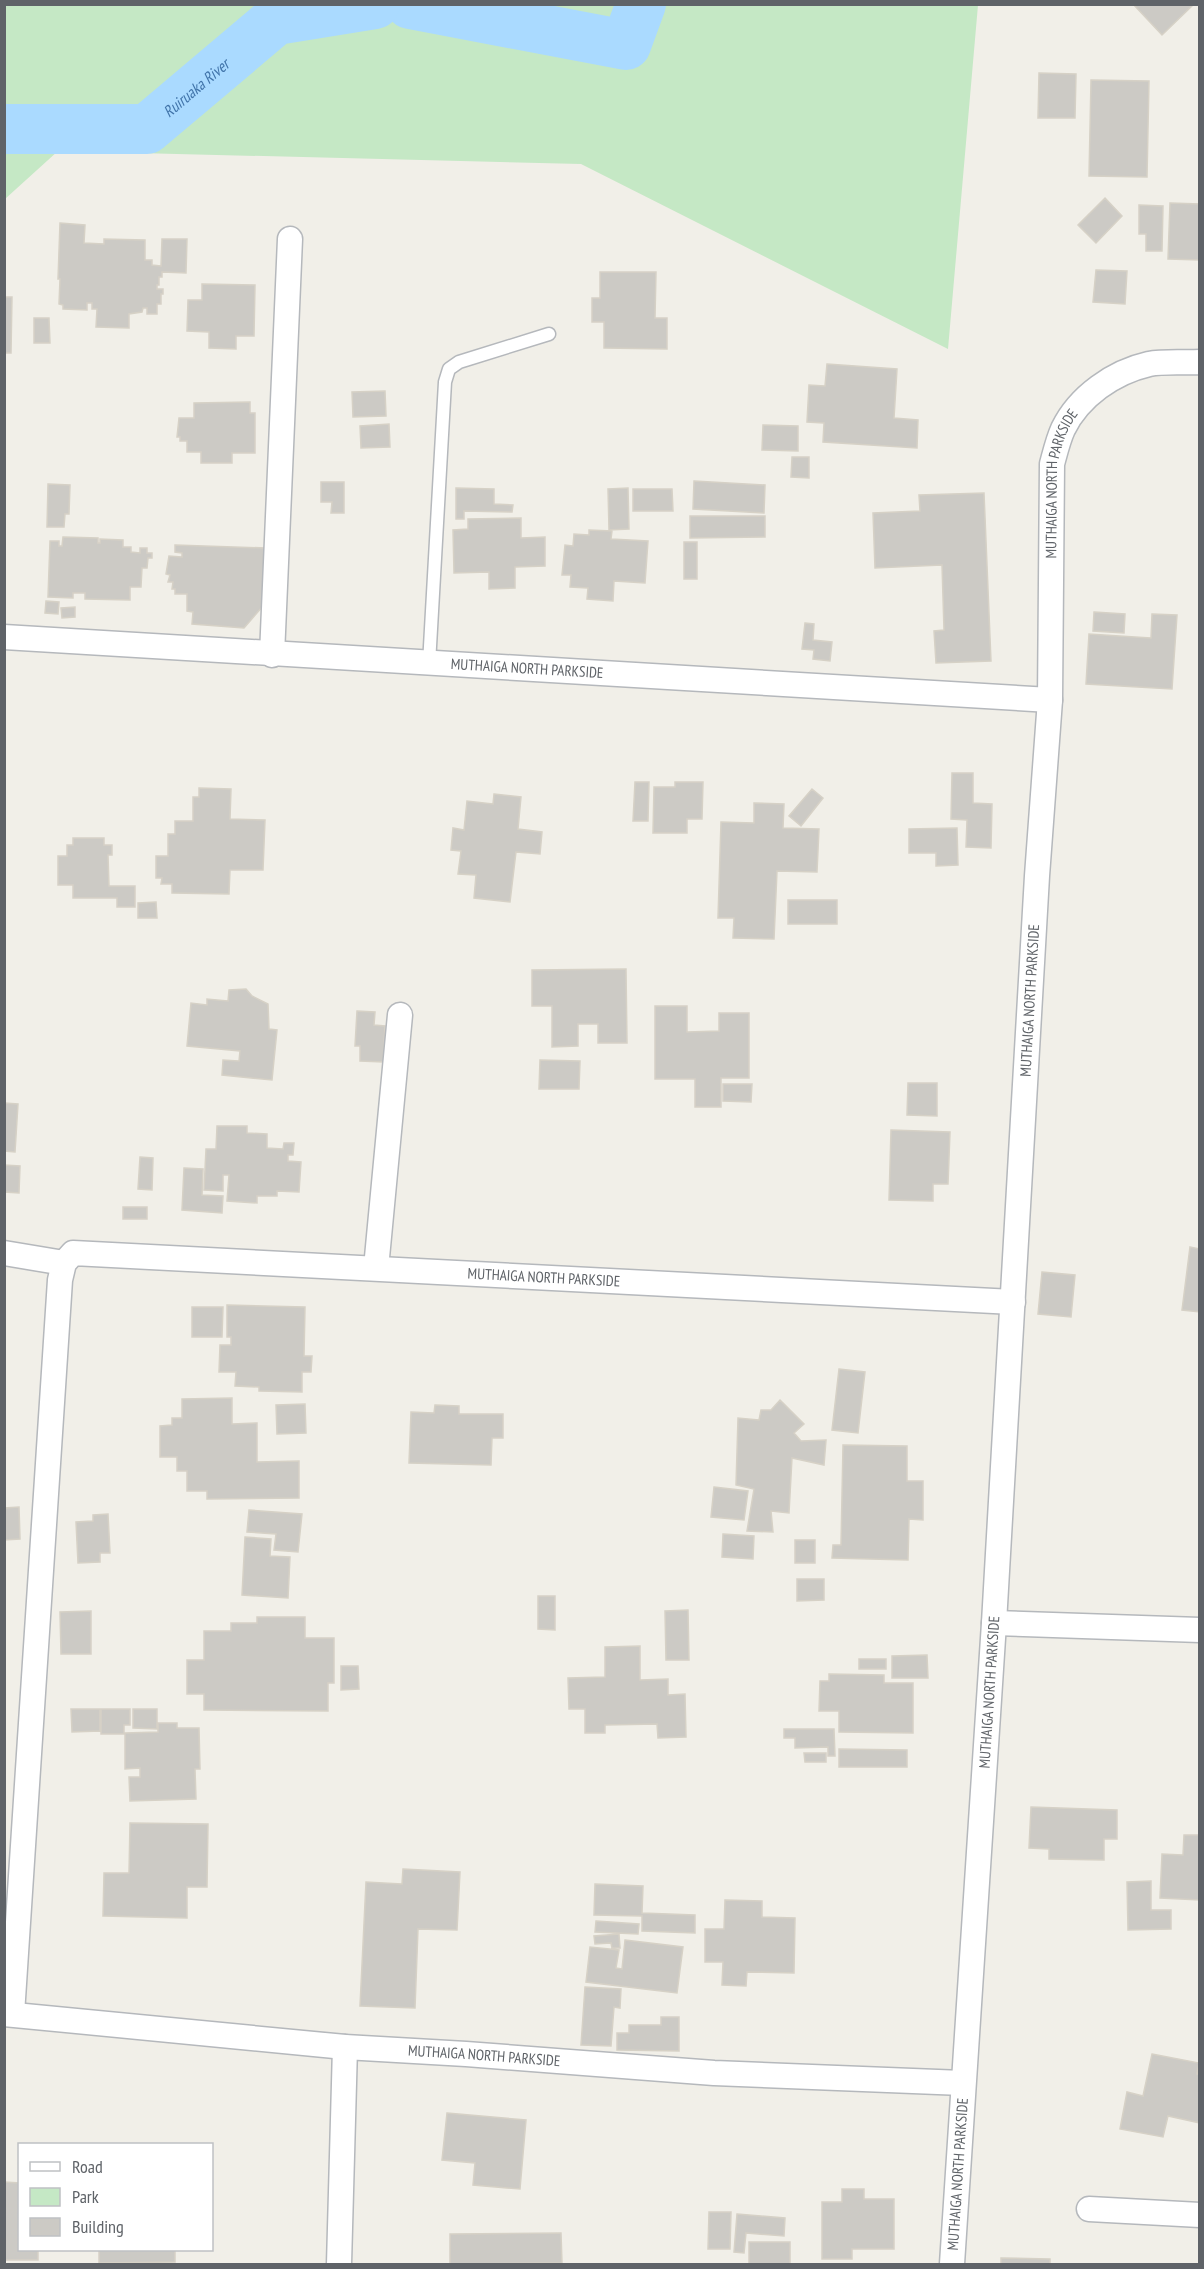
<svg xmlns="http://www.w3.org/2000/svg" width="1204" height="2269" viewBox="0 0 1204 2269" font-family="'PT Sans Narrow',sans-serif">
	<style>
		.green { fill: #c5e8c5 }
		.lines { fill: none; stroke-linecap: round; stroke-linejoin: round }
		.river { stroke: #aadaff; stroke-width: 50 }
		.building { fill: #cccac5; stroke: #d6d1c6; stroke-width: 1.5 }
		.service-casing { stroke: #b5b8bc; stroke-width: 15 }
		.minor-casing { stroke: #b5b8bc; stroke-width: 27 }
		.service { stroke: #fff; stroke-width: 12 }
		.minor { stroke: #fff; stroke-width: 24 }
		.labels { text-anchor: middle; stroke-width: 4.5; stroke-linejoin: round; paint-order: stroke }
		.street-label { font-size: 15px; fill: #5f6368; stroke: #fff }
		.water-label { font-size: 16px; font-style: italic; fill: #4174aa; stroke: #fff }
	</style>
	<rect width="100%" height="100%" fill="#f1efe8"/>
	<!-- green -->
	<path class="green" d="M 5,4 L 978,5 L 948,349 L 581,164 L 58,151 L 5,199 Z"/>
	<g class="lines">
		<!-- river -->
		<g class="river">
			<path d="M 410,4 L 626,45 L 641,4"/>
			<path id="s1" d="M 4,129 L 147,129 L 276,20 L 375,4"/>
		</g>
	</g>
	<!-- building -->
	<path class="building" d="M 1133,4 L 1194,4 L 1162,35 Z
		M 1039,73 L 1076,74 L 1075,118 L 1038,118 Z
		M 1091,80 L 1149,81 L 1147,177 L 1089,176 Z
		M 1105,198 L 1122,216 L 1096,243 L 1078,225 Z
		M 1170,203 L 1200,204 L 1200,260 L 1168,259 Z
		M 1139,205 L 1163,206 L 1162,251 L 1146,251 L 1146,234 L 1139,234 Z
		M 60,223 L 85,225 L 84,243 L 104,244 L 104,239 L 145,240 L 145,260 L 152,260 L 152,265 L 161,266 L 162,239 L 187,239 L 186,273 L 162,272 L 162,277 L 159,277 L 159,285 L 157,285 L 157,289 L 163,289 L 163,294 L 161,294 L 161,304 L 157,304 L 157,314 L 147,314 L 147,308 L 143,308 L 142,312 L 129,314 L 129,328 L 96,327 L 97,309 L 92,309 L 92,303 L 87,303 L 87,310 L 63,309 L 63,305 L 59,304 L 60,279 L 58,279 Z
		M 1096,270 L 1127,271 L 1125,304 L 1093,302 Z
		M 600,272 L 656,272 L 655,318 L 667,318 L 667,349 L 604,348 L 604,322 L 592,322 L 592,298 L 600,298 Z
		M 202,284 L 255,285 L 254,336 L 236,336 L 236,349 L 209,348 L 209,332 L 187,331 L 188,300 L 202,300 Z
		M 4,297 L 12,297 L 11,353 L 4,353 Z
		M 34,318 L 49,318 L 50,343 L 34,343 Z
		M 827,364 L 897,369 L 894,418 L 918,420 L 917,448 L 823,442 L 824,423 L 807,422 L 809,385 L 825,386 Z
		M 385,391 L 386,416 L 353,417 L 352,392 Z
		M 250,402 L 250,413 L 255,413 L 255,453 L 232,453 L 232,463 L 201,463 L 201,452 L 187,452 L 187,441 L 180,441 L 180,437 L 177,437 L 179,418 L 194,418 L 194,403 Z
		M 389,424 L 390,447 L 361,448 L 360,426 Z
		M 763,425 L 798,426 L 798,451 L 762,450 Z
		M 792,457 L 809,457 L 809,478 L 791,477 Z
		M 694,481 L 765,485 L 764,513 L 693,509 Z
		M 321,482 L 344,482 L 344,513 L 331,513 L 332,502 L 321,502 Z
		M 48,484 L 70,485 L 69,514 L 65,514 L 64,527 L 47,527 Z
		M 456,488 L 494,489 L 494,504 L 513,505 L 512,512 L 464,511 L 464,519 L 456,519 Z
		M 628,488 L 629,529 L 609,530 L 608,489 Z
		M 633,489 L 672,489 L 673,511 L 633,511 Z
		M 984,493 L 991,661 L 936,663 L 934,631 L 944,630 L 942,565 L 875,568 L 873,513 L 920,511 L 919,495 Z
		M 690,516 L 765,516 L 765,537 L 690,538 Z
		M 521,518 L 521,538 L 545,537 L 545,566 L 515,567 L 515,588 L 489,589 L 489,572 L 454,573 L 453,530 L 468,529 L 468,519 Z
		M 589,530 L 612,531 L 611,539 L 648,541 L 645,583 L 614,581 L 613,601 L 587,599 L 588,588 L 570,587 L 571,575 L 562,575 L 565,545 L 573,546 L 574,534 L 589,535 Z
		M 63,537 L 98,538 L 98,543 L 100,543 L 100,539 L 123,540 L 123,547 L 131,547 L 131,552 L 140,553 L 140,548 L 147,548 L 147,553 L 152,553 L 152,558 L 148,558 L 147,568 L 142,568 L 141,587 L 130,587 L 130,600 L 85,599 L 85,593 L 73,593 L 73,598 L 48,597 L 50,541 L 59,541 L 59,546 L 62,546 Z
		M 684,542 L 697,542 L 697,579 L 684,579 Z
		M 175,545 L 266,548 L 263,606 L 244,628 L 192,624 L 193,612 L 187,611 L 187,594 L 175,594 L 175,589 L 172,589 L 173,582 L 168,582 L 170,575 L 166,574 L 169,556 L 182,557 L 182,553 L 175,552 Z
		M 46,601 L 59,602 L 58,614 L 45,613 Z
		M 75,607 L 75,617 L 62,618 L 61,608 Z
		M 1094,612 L 1125,614 L 1124,633 L 1093,631 Z
		M 1152,614 L 1177,615 L 1172,689 L 1086,684 L 1089,634 L 1151,638 Z
		M 805,623 L 814,624 L 813,640 L 832,642 L 830,661 L 813,659 L 814,650 L 802,649 Z
		M 952,773 L 973,773 L 973,803 L 992,804 L 991,848 L 966,847 L 967,820 L 951,819 Z
		M 635,782 L 649,782 L 648,821 L 633,821 Z
		M 675,782 L 703,782 L 702,819 L 687,819 L 687,833 L 653,833 L 654,787 L 675,787 Z
		M 199,788 L 231,789 L 230,819 L 265,820 L 263,870 L 230,870 L 229,894 L 172,893 L 172,884 L 161,884 L 162,878 L 156,878 L 156,856 L 168,856 L 168,834 L 175,834 L 175,821 L 193,821 L 193,797 L 199,797 Z
		M 812,789 L 823,798 L 801,826 L 789,816 Z
		M 494,794 L 521,797 L 518,829 L 542,832 L 540,854 L 516,852 L 510,902 L 474,898 L 476,875 L 458,874 L 461,851 L 451,850 L 453,828 L 464,830 L 467,801 L 493,804 Z
		M 754,803 L 784,804 L 783,828 L 819,829 L 817,872 L 777,871 L 774,939 L 733,938 L 734,918 L 718,918 L 721,822 L 754,823 Z
		M 957,828 L 958,865 L 936,866 L 936,853 L 909,853 L 909,829 Z
		M 73,838 L 104,838 L 104,845 L 112,845 L 112,855 L 108,855 L 109,886 L 135,886 L 135,907 L 117,907 L 117,898 L 73,898 L 73,885 L 58,885 L 58,856 L 67,856 L 67,845 L 73,845 Z
		M 788,900 L 837,900 L 837,924 L 788,924 Z
		M 156,902 L 157,918 L 138,918 L 138,903 Z
		M 626,969 L 627,1043 L 598,1043 L 598,1024 L 578,1024 L 578,1046 L 552,1047 L 552,1006 L 532,1006 L 532,970 Z
		M 246,989 L 252,996 L 268,1004 L 269,1029 L 277,1030 L 272,1080 L 222,1075 L 223,1060 L 239,1061 L 240,1051 L 187,1046 L 191,1003 L 207,1005 L 207,999 L 228,1001 L 229,990 Z
		M 655,1006 L 687,1006 L 687,1032 L 719,1031 L 719,1013 L 749,1013 L 749,1078 L 721,1078 L 721,1107 L 695,1107 L 695,1079 L 655,1079 Z
		M 357,1011 L 375,1012 L 374,1025 L 385,1026 L 383,1062 L 360,1061 L 360,1046 L 355,1046 Z
		M 540,1060 L 580,1061 L 579,1089 L 539,1089 Z
		M 908,1083 L 937,1083 L 937,1116 L 907,1115 Z
		M 723,1084 L 752,1084 L 751,1102 L 723,1101 Z
		M 4,1103 L 18,1104 L 15,1152 L 4,1151 Z
		M 217,1126 L 247,1126 L 247,1133 L 267,1134 L 267,1148 L 283,1149 L 284,1143 L 294,1143 L 293,1155 L 288,1155 L 288,1161 L 301,1162 L 299,1192 L 277,1191 L 277,1196 L 257,1196 L 257,1203 L 227,1201 L 229,1175 L 223,1175 L 223,1191 L 204,1190 L 206,1149 L 216,1149 Z
		M 891,1130 L 950,1132 L 948,1184 L 933,1184 L 933,1201 L 889,1200 Z
		M 140,1157 L 153,1158 L 152,1190 L 138,1189 Z
		M 4,1165 L 20,1166 L 19,1193 L 4,1192 Z
		M 184,1168 L 203,1169 L 202,1195 L 223,1196 L 222,1213 L 182,1210 Z
		M 123,1207 L 147,1207 L 147,1219 L 123,1219 Z
		M 1190,1247 L 1200,1249 L 1200,1312 L 1182,1310 Z
		M 1042,1272 L 1075,1275 L 1071,1317 L 1038,1314 Z
		M 227,1305 L 305,1307 L 304,1356 L 312,1356 L 311,1372 L 302,1372 L 302,1392 L 259,1391 L 259,1387 L 235,1386 L 236,1372 L 219,1372 L 220,1345 L 231,1345 L 231,1337 L 227,1337 Z
		M 192,1307 L 223,1307 L 222,1337 L 192,1337 Z
		M 839,1369 L 865,1372 L 858,1433 L 832,1430 Z
		M 232,1398 L 232,1424 L 257,1423 L 257,1462 L 299,1461 L 299,1498 L 207,1499 L 207,1491 L 187,1491 L 187,1471 L 177,1471 L 177,1457 L 160,1457 L 160,1426 L 172,1425 L 172,1418 L 182,1418 L 182,1399 Z
		M 780,1400 L 804,1424 L 794,1433 L 801,1441 L 826,1440 L 824,1465 L 792,1458 L 789,1513 L 771,1511 L 773,1532 L 747,1531 L 754,1489 L 736,1485 L 738,1418 L 759,1420 L 761,1410 L 771,1410 Z
		M 305,1404 L 306,1433 L 277,1434 L 276,1405 Z
		M 435,1405 L 459,1406 L 459,1414 L 503,1414 L 503,1438 L 492,1438 L 491,1465 L 409,1463 L 411,1412 L 434,1413 Z
		M 843,1445 L 907,1446 L 907,1481 L 923,1481 L 923,1520 L 909,1519 L 908,1560 L 832,1558 L 833,1545 L 841,1545 Z
		M 714,1487 L 748,1491 L 744,1520 L 711,1517 Z
		M 19,1507 L 20,1539 L 4,1540 L 4,1508 Z
		M 249,1510 L 302,1514 L 298,1552 L 274,1550 L 276,1534 L 247,1532 Z
		M 108,1514 L 110,1553 L 100,1553 L 100,1562 L 78,1563 L 76,1522 L 93,1521 L 93,1515 Z
		M 723,1534 L 754,1536 L 753,1559 L 722,1557 Z
		M 245,1537 L 271,1539 L 270,1556 L 290,1557 L 288,1598 L 242,1595 Z
		M 795,1540 L 815,1540 L 815,1563 L 795,1563 Z
		M 797,1579 L 824,1579 L 824,1600 L 797,1601 Z
		M 538,1596 L 555,1596 L 555,1630 L 538,1629 Z
		M 688,1610 L 689,1660 L 666,1660 L 665,1611 Z
		M 91,1611 L 91,1654 L 61,1654 L 60,1612 Z
		M 257,1617 L 305,1617 L 305,1638 L 334,1638 L 334,1683 L 328,1683 L 328,1711 L 204,1710 L 204,1694 L 187,1694 L 187,1660 L 204,1660 L 204,1631 L 231,1631 L 231,1623 L 257,1623 Z
		M 640,1646 L 640,1680 L 668,1679 L 668,1695 L 685,1694 L 686,1737 L 658,1738 L 657,1724 L 605,1725 L 605,1733 L 585,1733 L 585,1709 L 569,1709 L 568,1678 L 605,1677 L 605,1647 Z
		M 927,1655 L 928,1678 L 892,1678 L 892,1656 Z
		M 859,1659 L 886,1659 L 886,1669 L 859,1669 Z
		M 341,1666 L 358,1666 L 359,1689 L 341,1690 Z
		M 829,1674 L 884,1675 L 884,1683 L 913,1683 L 913,1733 L 839,1732 L 839,1711 L 819,1711 L 820,1681 L 829,1681 Z
		M 71,1709 L 100,1709 L 100,1731 L 72,1732 Z
		M 101,1709 L 130,1709 L 130,1725 L 124,1725 L 124,1734 L 101,1734 Z
		M 133,1709 L 157,1709 L 157,1729 L 133,1728 Z
		M 158,1723 L 177,1723 L 177,1728 L 199,1728 L 200,1769 L 195,1769 L 196,1799 L 130,1801 L 129,1777 L 140,1777 L 140,1768 L 125,1769 L 125,1733 L 158,1732 Z
		M 784,1729 L 834,1729 L 835,1756 L 828,1756 L 828,1747 L 795,1748 L 795,1738 L 784,1738 Z
		M 839,1749 L 907,1750 L 907,1767 L 839,1767 Z
		M 804,1753 L 826,1753 L 826,1762 L 805,1762 Z
		M 1031,1807 L 1117,1810 L 1117,1839 L 1104,1839 L 1104,1860 L 1049,1859 L 1049,1849 L 1029,1848 Z
		M 130,1823 L 208,1824 L 207,1887 L 187,1887 L 187,1918 L 103,1916 L 104,1873 L 129,1873 Z
		M 1184,1835 L 1200,1835 L 1200,1900 L 1160,1898 L 1162,1854 L 1183,1855 Z
		M 403,1869 L 460,1872 L 457,1930 L 418,1929 L 415,2008 L 360,2006 L 366,1882 L 402,1884 Z
		M 1151,1881 L 1151,1910 L 1171,1910 L 1171,1929 L 1128,1930 L 1127,1882 Z
		M 595,1884 L 643,1886 L 642,1913 L 695,1915 L 695,1933 L 642,1931 L 642,1916 L 594,1915 Z
		M 725,1900 L 762,1901 L 762,1917 L 795,1918 L 794,1973 L 747,1972 L 746,1986 L 722,1985 L 723,1962 L 705,1962 L 705,1929 L 724,1929 Z
		M 596,1921 L 639,1924 L 638,1934 L 595,1932 Z
		M 619,1934 L 620,1948 L 612,1948 L 611,1943 L 595,1944 L 594,1936 Z
		M 625,1940 L 683,1947 L 677,1993 L 586,1982 L 590,1947 L 619,1950 L 616,1968 L 622,1969 Z
		M 585,1987 L 621,1989 L 620,2008 L 614,2007 L 611,2046 L 581,2045 Z
		M 661,2017 L 679,2017 L 679,2051 L 617,2050 L 617,2033 L 629,2033 L 629,2025 L 661,2025 Z
		M 1152,2054 L 1199,2063 L 1197,2074 L 1200,2075 L 1200,2123 L 1168,2116 L 1163,2137 L 1120,2129 L 1127,2092 L 1143,2096 Z
		M 447,2113 L 526,2120 L 520,2189 L 473,2185 L 475,2163 L 442,2160 Z
		M 4,2182 L 20,2183 L 20,2250 L 38,2250 L 38,2260 L 4,2260 Z
		M 842,2189 L 864,2189 L 864,2199 L 894,2199 L 894,2249 L 852,2249 L 852,2259 L 822,2259 L 822,2202 L 842,2202 Z
		M 709,2212 L 731,2212 L 730,2249 L 708,2249 Z
		M 737,2214 L 785,2218 L 784,2236 L 746,2233 L 744,2253 L 734,2252 Z
		M 561,2233 L 562,2263 L 450,2264 L 450,2234 Z
		M 749,2242 L 790,2242 L 790,2264 L 749,2264 Z
		M 99,2250 L 175,2250 L 175,2262 L 99,2263 Z
		M 1001,2258 L 1050,2259 L 1050,2264 L 1001,2264 Z"/>
	<g class="lines">
		<defs>
			<path id="service" d="M 429,664 L 445,382 L 449,369 L 459,362 L 549,334"/>
			<g id="minor">
				<path id="s2" d="M 4,637 L 1050,700"/>
				<path d="M 272,655 L 290,239"/>
				<path d="M 4,1253 L 64,1263"/>
				<path d="M 376,1268 L 400,1015"/>
				<path d="M 994,1623 L 1200,1630"/>
				<path id="s3" d="M 4,2014 L 345,2047 L 466,2054 L 714,2073 L 963,2083"/>
				<path id="s4" d="M 12,2014 L 60,1280 L 64,1263 L 73,1253 L 1013,1302"/>
				<path d="M 1089,2209 L 1200,2215"/>
				<path d="M 339,2264 L 345,2047"/>
				<path id="s5" d="M 952,2264 L 994,1623 L 1037,876 L 1050,700 L 1052,464 C 1055,453 1058,440 1063,429 C 1079,396 1114,372 1149,364 C 1164,361 1183,363 1200,362"/>
			</g>
		</defs>
		<!-- service casing -->
		<use href="#service" class="service-casing"/>
		<!-- minor casing -->
		<use href="#minor" class="minor-casing"/>
		<!-- service -->
		<use href="#service" class="service"/>
		<!-- minor -->
		<use href="#minor" class="minor"/>
	</g>
	<g class="labels">
		<!-- street labels -->
		<g class="street-label">
			<text dy="5" stroke="none"><textPath href="#s5" startOffset="1785">MUTHAIGA NORTH PARKSIDE</textPath></text>
			<text dy="5" stroke="none"><textPath href="#s2" startOffset="524">MUTHAIGA NORTH PARKSIDE</textPath></text>
			<text dy="5" stroke="none"><textPath href="#s5" startOffset="1266">MUTHAIGA NORTH PARKSIDE</textPath></text>
			<text dy="5" stroke="none"><textPath href="#s4" startOffset="1238">MUTHAIGA NORTH PARKSIDE</textPath></text>
			<text dy="5" stroke="none"><textPath href="#s5" startOffset="573">MUTHAIGA NORTH PARKSIDE</textPath></text>
			<text dy="5" stroke="none"><textPath href="#s3" startOffset="482">MUTHAIGA NORTH PARKSIDE</textPath></text>
			<text dy="5" stroke="none"><textPath href="#s5" startOffset="90">MUTHAIGA NORTH PARKSIDE</textPath></text>
		</g>
		<!-- water labels -->
		<g class="water-label">
			<text dy="6" stroke="none"><textPath href="#s1" startOffset="207">Ruiruaka River</textPath></text>
		</g>
	</g>
	<!-- border -->
	<rect width="1204" height="2269" fill="none" stroke="#5f6368" stroke-width="12"/>
	<!-- legend -->
	<rect x="18" y="2143" width="195" height="108" fill="#ffffff" stroke="#bfc1c3" stroke-width="1.5"/>
	<rect x="30" y="2162" width="30" height="9" fill="#ffffff" stroke="#bfc1c3" stroke-width="1.5"/>
	<text x="72" y="2173" font-size="18" fill="#5f6368">Road</text>
	<rect x="30" y="2188" width="30" height="18" fill="#c5e8c5" stroke="#bfc1c3" stroke-width="1.5"/>
	<text x="72" y="2203" font-size="18" fill="#5f6368">Park</text>
	<rect x="30" y="2218" width="30" height="18" fill="#cccac5" stroke="#bfc1c3" stroke-width="1.5"/>
	<text x="72" y="2233" font-size="18" fill="#5f6368">Building</text>
</svg>
